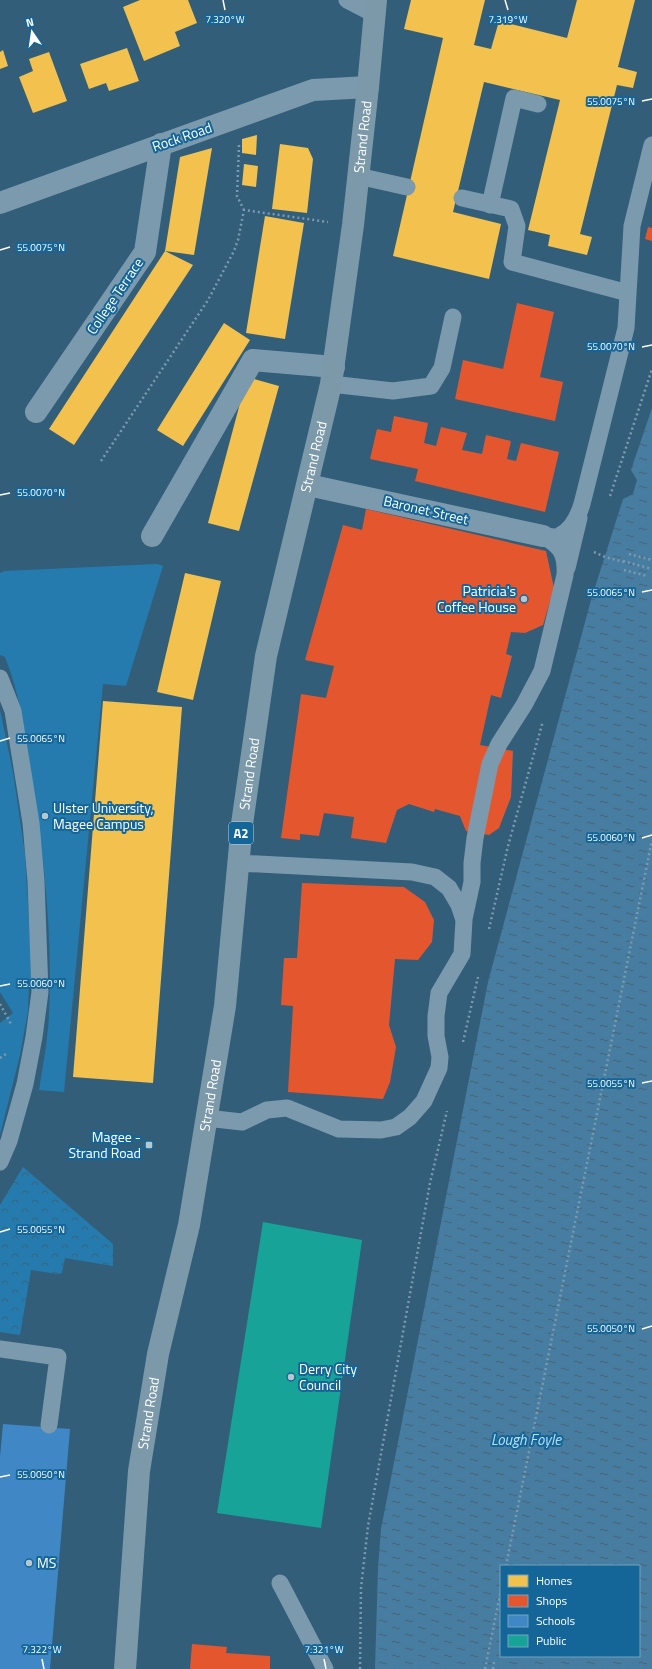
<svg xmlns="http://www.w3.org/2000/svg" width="652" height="1669" viewBox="0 0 652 1669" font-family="'Titillium Web',sans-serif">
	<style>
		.green { fill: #257bad }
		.forest { fill: url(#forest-crowns) }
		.water { fill: url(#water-ripples); fill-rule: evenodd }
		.homes { fill: #f2c14e }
		.shops { fill: #e4572e }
		.schools { fill: #3f88c5 }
		.public { fill: #17a398 }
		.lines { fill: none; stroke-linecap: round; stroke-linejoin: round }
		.path { stroke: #7c9aad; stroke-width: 2.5; stroke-dasharray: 2 3; stroke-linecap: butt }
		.service { stroke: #7c9aad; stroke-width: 17 }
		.minor { stroke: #7c9aad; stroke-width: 22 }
		.trunk { stroke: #7c99aa; stroke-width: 22 }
		.ticks { fill: none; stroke: #fff; stroke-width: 1.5 }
		.poi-dot { fill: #b7c7d0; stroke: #146598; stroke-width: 1.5 }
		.labels { text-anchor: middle; stroke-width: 4; stroke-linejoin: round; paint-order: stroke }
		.shield { fill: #146598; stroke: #b8d1e0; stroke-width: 1 }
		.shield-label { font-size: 13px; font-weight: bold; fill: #fff }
		.street-label { font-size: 14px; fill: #fff; stroke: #146598 }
		.poi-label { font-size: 14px; fill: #fff; stroke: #146598; text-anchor: start }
		.water-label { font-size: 15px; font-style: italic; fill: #b7e1f9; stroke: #146598 }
		.ticks-label { font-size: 10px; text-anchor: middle; fill: #fff; stroke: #146598; stroke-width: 4; stroke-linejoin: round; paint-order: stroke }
	</style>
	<defs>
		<pattern id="forest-crowns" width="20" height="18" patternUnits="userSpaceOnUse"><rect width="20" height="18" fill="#257bad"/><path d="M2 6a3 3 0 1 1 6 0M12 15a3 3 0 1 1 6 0" fill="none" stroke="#38647c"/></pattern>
		<pattern id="water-ripples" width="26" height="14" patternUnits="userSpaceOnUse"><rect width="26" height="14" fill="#467da0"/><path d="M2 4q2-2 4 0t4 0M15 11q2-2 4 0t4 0" fill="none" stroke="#496476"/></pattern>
	</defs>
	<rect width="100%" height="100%" fill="#325e7a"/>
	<!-- green -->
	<path class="green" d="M 157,564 L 163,566 L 126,686 L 103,684 L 64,1092 L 39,1090 C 43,1065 48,1039 49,1014 C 53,938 44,857 32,781 C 26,739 21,697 5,657 L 0,655 L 0,573 L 4,571 Z
		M 0,710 L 13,772 L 25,854 L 32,974 L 29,985 L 28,1011 L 20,1055 L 0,1135 L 0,1023 L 13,1013 L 0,992 Z"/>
	<!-- forest -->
	<path class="forest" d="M 23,1167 L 113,1244 L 113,1266 L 65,1258 L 62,1273 L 58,1274 L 31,1270 L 20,1335 L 0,1332 L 0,1205 Z"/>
	<!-- water -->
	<path class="water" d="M 652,408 L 652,1669 L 375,1669 L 378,1568 L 381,1529 L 488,982 L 591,600 L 623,499 L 633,494 L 637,480 L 631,470 ZM 501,1566 L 639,1566 L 639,1656 L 501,1656 Z"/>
	<!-- homes -->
	<path class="homes" d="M 140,0 L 188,0 L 197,23 L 175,32 L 180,46 L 144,61 L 123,7 Z
		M 411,0 L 485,0 L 474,45 L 491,49 L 499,21 L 567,38 L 577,0 L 635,0 L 618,67 L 637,72 L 633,88 L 617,85 L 580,234 L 592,237 L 587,255 L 548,246 L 550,235 L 528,230 L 560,100 L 484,82 L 453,212 L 501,224 L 489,279 L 393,256 L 443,38 L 404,29 Z
		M 127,48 L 139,81 L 109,91 L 106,83 L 89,89 L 80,64 Z
		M 3,50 L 8,66 L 0,69 L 0,52 Z
		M 49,52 L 67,101 L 33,113 L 19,77 L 33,71 L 29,59 Z
		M 257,135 L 256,155 L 242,153 L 242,139 Z
		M 280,144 L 308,148 L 313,159 L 307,213 L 272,209 Z
		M 212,148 L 194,255 L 165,251 L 193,265 L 74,445 L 49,429 L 165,251 L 180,157 Z
		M 244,164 L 258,166 L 256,187 L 242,185 Z
		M 265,216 L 304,223 L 285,339 L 246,333 Z
		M 224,323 L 250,340 L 183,446 L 157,430 Z
		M 247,377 L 279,386 L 239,531 L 208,523 Z
		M 185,573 L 221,581 L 193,700 L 157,692 Z
		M 103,701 L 182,707 L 153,1083 L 73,1077 Z"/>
	<!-- shops -->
	<path class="shops" d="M 648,227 L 652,228 L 652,241 L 645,239 Z
		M 517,303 L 554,312 L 540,377 L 563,382 L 555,421 L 455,399 L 463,360 L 503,369 Z
		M 394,416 L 428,423 L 424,443 L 436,446 L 441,427 L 467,433 L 462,450 L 482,454 L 486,435 L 511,441 L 507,459 L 516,461 L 521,443 L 559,452 L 545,512 L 415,481 L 418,469 L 370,459 L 377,429 L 391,432 Z
		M 366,509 L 546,551 L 554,588 L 543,625 L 525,633 L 511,632 L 506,654 L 512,656 L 501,698 L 491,695 L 480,745 L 513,751 L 511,797 L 499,828 L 489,835 L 466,831 L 460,816 L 435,809 L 434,812 L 409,804 L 397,810 L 386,843 L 351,838 L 354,817 L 324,813 L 319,836 L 300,834 L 300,840 L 281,838 L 301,694 L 326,698 L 334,666 L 305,660 L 343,525 L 362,530 Z
		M 302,883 L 404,887 L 425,902 L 434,920 L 432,942 L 418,960 L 395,959 L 389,1025 L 396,1047 L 390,1082 L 383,1099 L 288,1092 L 293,1006 L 281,1005 L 284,958 L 297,958 Z
		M 192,1644 L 227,1647 L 226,1653 L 270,1656 L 270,1669 L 190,1669 Z"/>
	<!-- schools -->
	<path class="schools" d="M 3,1424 L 70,1429 L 50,1669 L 0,1669 L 0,1457 Z"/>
	<!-- public -->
	<path class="public" d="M 263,1222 L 362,1240 L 321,1528 L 217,1513 Z"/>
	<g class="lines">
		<!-- path -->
		<path class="path" d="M 239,145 L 237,196 L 244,210
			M 101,461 L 208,300 L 234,251 L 238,240 L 244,210 L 328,222
			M 610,496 L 652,369
			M 594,552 L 605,557 L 624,562
			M 629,554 L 652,560
			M 623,561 L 652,569
			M 624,570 L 647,576
			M 489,929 L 508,846 L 543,721
			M 0,1004 L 11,1024
			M 463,1042 L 478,977
			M 0,1058 L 6,1054
			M 506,1566 L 652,840
			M 360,1669 L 361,1588 L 368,1526 L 430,1183 L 447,1111
			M 485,1669 L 501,1590
			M 493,1669 L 494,1662"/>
		<!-- service -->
		<path class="service" d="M 347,0 L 374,14
			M 358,176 L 407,187
			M 462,198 L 511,209 L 517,226 L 512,262 L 628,293
			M 490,205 L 514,98 L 538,104
			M 331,384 L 393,391 L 431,386 L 442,368 L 453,317
			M 543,536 C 548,536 555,538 559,536 C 572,530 578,517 582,504 L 626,328 L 632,226 L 652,145
			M 567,568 L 579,518
			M 0,678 L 13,711 L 31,823 L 36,881 L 40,992 L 34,1037 L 25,1084 L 9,1141 L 0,1162
			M 464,919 L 472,882 L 472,863 L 475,838 L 490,764 L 499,744 L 524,705 L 542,671 L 565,575 C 566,554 561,546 543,536
			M 206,1118 L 242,1122 L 267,1110 L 287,1108 L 339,1129 L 381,1130 L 396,1127 L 410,1117 L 424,1101 L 439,1068 L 440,1057 L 436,1036 L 436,1016 L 439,993 L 462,954 L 464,920 L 459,905 L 449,888 L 435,877 L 412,872 L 238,863
			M 0,1349 L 58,1357 L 49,1425
			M 280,1583 L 325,1669"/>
		<!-- minor -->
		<path class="minor" d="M 0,203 L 313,90 L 368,87
			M 36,412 L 145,252 L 161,144
			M 308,485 L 543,536
			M 152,536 L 253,360 L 334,367"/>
		<!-- trunk -->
		<path class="trunk" id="s1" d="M 125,1669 L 139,1471 L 158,1354 L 189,1225 L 225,1006 L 242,824 L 266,656 L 331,384 L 353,225 L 368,87 L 376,0"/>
	</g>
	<!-- ticks -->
	<path class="ticks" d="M 223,0 L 225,10M 505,0 L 508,10M 642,101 L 652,99M 0,250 L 10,247M 642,347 L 652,345M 0,495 L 10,493M 642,592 L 652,590M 0,741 L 10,738M 642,838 L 652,835M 0,986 L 10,984M 642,1083 L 652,1081M 0,1232 L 10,1229M 642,1329 L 652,1326M 0,1477 L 10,1475M 42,1659 L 44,1669M 324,1659 L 326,1669"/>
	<!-- markers -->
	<g class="poi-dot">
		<circle cx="524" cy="599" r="4"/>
		<circle cx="45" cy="816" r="4"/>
		<rect x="145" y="1141" width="8" height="8" rx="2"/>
		<circle cx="291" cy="1377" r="4"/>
		<circle cx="29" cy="1563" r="4"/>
	</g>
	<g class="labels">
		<!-- shield labels -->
		<rect class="shield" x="229" y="822" width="24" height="22" rx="3"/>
		<g class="shield-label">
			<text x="241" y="838">A2</text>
		</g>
		<!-- street labels -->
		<g class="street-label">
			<text transform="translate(182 137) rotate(-19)" y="5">Rock Road</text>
			<text dy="5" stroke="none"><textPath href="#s1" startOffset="1553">Strand Road</textPath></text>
			<text transform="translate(115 296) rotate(-56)" y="5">College Terrace</text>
			<text dy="5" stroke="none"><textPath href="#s1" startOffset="1229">Strand Road</textPath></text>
			<text transform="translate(426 510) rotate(13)" y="5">Baronet Street</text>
			<text dy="5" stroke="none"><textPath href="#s1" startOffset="905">Strand Road</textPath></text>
			<text dy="5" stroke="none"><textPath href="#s1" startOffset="581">Strand Road</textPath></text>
			<text dy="5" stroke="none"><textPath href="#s1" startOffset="257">Strand Road</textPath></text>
		</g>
		<!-- poi labels -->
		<g class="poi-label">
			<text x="516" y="596" text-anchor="end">Patricia's<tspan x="516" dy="16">Coffee House</tspan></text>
			<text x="53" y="813">Ulster University,<tspan x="53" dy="16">Magee Campus</tspan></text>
			<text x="141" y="1142" text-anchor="end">Magee -<tspan x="141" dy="16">Strand Road</tspan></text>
			<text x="299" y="1374">Derry City<tspan x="299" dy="16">Council</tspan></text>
			<text x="37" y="1568">MS</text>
		</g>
		<!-- water labels -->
		<g class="water-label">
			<text x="526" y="1445">Lough Foyle</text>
		</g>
	</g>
	<g class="ticks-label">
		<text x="225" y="23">7.320°W</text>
		<text x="508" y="23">7.319°W</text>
		<text x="611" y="105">55.0075°N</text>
		<text x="41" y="251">55.0075°N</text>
		<text x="611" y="350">55.0070°N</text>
		<text x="41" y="496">55.0070°N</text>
		<text x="611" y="596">55.0065°N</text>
		<text x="41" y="742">55.0065°N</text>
		<text x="611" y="841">55.0060°N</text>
		<text x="41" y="987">55.0060°N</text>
		<text x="611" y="1087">55.0055°N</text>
		<text x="41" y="1233">55.0055°N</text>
		<text x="611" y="1332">55.0050°N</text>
		<text x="41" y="1478">55.0050°N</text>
		<text x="42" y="1653">7.322°W</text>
		<text x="324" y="1653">7.321°W</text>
	</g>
	<!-- legend -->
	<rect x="500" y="1565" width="140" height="92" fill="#146598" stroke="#72a3c1"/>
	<rect x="508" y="1575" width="20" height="12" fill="#f2c14e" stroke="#72a3c1"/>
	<text x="536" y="1585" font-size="12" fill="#ffffff">Homes</text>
	<rect x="508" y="1595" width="20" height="12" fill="#e4572e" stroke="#72a3c1"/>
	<text x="536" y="1605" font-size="12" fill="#ffffff">Shops</text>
	<rect x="508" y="1615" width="20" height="12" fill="#3f88c5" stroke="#72a3c1"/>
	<text x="536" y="1625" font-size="12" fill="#ffffff">Schools</text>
	<rect x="508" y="1635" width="20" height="12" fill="#17a398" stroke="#72a3c1"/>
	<text x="536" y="1645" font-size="12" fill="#ffffff">Public</text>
	<!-- north arrow -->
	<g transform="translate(32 32) rotate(347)" stroke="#146598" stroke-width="3" paint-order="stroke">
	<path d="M0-3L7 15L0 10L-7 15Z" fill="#ffffff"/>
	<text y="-6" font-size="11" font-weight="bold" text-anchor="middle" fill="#ffffff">N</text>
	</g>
</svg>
